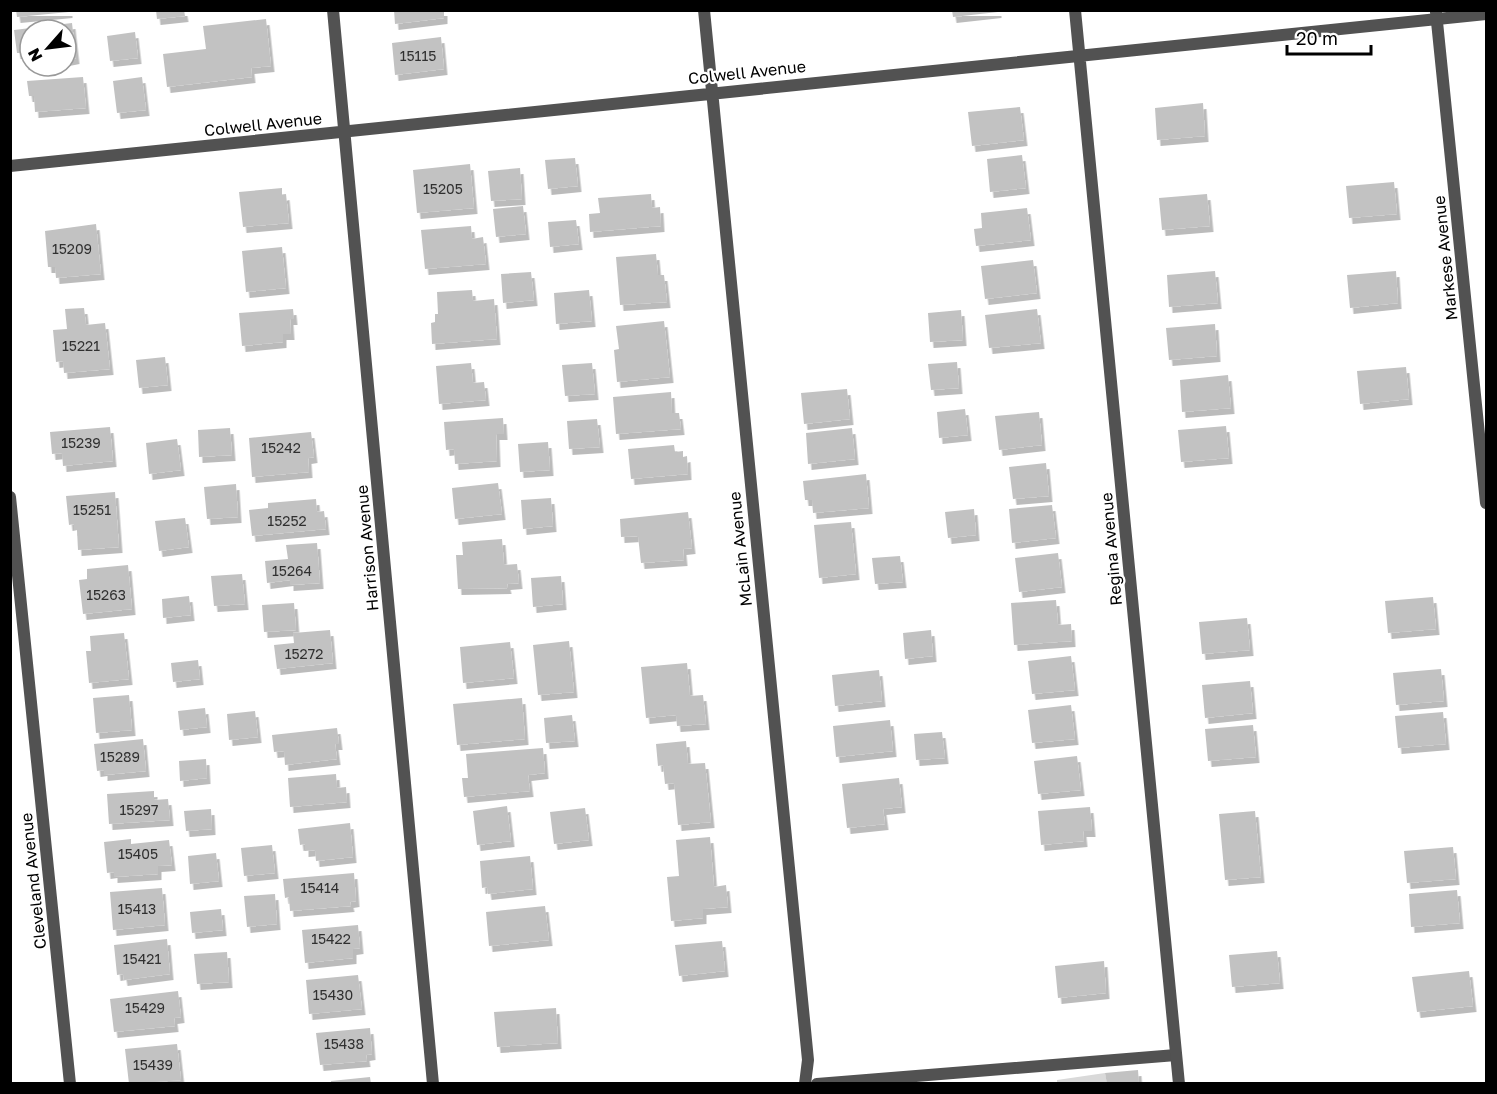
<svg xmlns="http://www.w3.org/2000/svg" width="1497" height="1094" viewBox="0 0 1497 1094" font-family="'Golos Text',sans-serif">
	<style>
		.green { fill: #d9d9d9 }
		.building { fill: #c2c2c2; filter: url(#shadow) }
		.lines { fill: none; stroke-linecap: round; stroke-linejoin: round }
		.lane { stroke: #525252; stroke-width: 12 }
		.street { stroke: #525252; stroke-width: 12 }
		.labels { text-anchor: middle; stroke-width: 4.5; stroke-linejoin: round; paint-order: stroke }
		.number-label { font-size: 14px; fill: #303030 }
		.street-label { font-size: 16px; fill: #000; stroke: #fff }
	</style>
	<defs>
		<filter id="shadow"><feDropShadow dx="3.5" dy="6" stdDeviation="0" flood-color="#0004"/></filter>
	</defs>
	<rect width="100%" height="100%" fill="#fff"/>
	<!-- green -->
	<path class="green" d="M 1105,1073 L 1107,1083 L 1057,1083 L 1057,1080 Z"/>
	<!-- building -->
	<path class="building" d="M 16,10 L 69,10 L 69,12 L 17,17 Z
		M 156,10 L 184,10 L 185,16 L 157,19 Z
		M 394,10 L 444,10 L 444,18 L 395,24 Z
		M 952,10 L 998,10 L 998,12 L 953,17 Z
		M 266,19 L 271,66 L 251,68 L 252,77 L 167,87 L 163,54 L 206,49 L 203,26 Z
		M 72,23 L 76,58 L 66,60 L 66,30 L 30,30 L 30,64 L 25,64 L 24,53 L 17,53 L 14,30 Z
		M 135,32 L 138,58 L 110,61 L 107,36 Z
		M 441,37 L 444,69 L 395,75 L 392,43 Z
		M 83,77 L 86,108 L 35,112 L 34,96 L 29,96 L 27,81 Z
		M 142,77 L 146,110 L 117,113 L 113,81 Z
		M 1203,103 L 1205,136 L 1157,140 L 1155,108 Z
		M 1020,107 L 1024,140 L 972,146 L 968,112 Z
		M 1022,155 L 1026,188 L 990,192 L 987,159 Z
		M 575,158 L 578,186 L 548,189 L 545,160 Z
		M 470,164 L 474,208 L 417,213 L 413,170 Z
		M 520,168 L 522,199 L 491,201 L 488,171 Z
		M 1394,182 L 1397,214 L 1349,218 L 1346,186 Z
		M 282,188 L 282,195 L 286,194 L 289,223 L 243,227 L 239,192 Z
		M 651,194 L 652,208 L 660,207 L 661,226 L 590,232 L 589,214 L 600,213 L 598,198 Z
		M 1207,194 L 1210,226 L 1162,230 L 1159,198 Z
		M 523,206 L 526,234 L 496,237 L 493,209 Z
		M 1027,208 L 1031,240 L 976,246 L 974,229 L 982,228 L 981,213 Z
		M 576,220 L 579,244 L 550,247 L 548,222 Z
		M 96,224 L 101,274 L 56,278 L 55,267 L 48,267 L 45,231 Z
		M 471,226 L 472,239 L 483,237 L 486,264 L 425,269 L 421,230 Z
		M 282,247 L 286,288 L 246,292 L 242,251 Z
		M 656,254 L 658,275 L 664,275 L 667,302 L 620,305 L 616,257 Z
		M 1033,260 L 1037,293 L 985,299 L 981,266 Z
		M 1215,271 L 1218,303 L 1169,307 L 1167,275 Z
		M 1396,271 L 1398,303 L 1350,308 L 1347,275 Z
		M 531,272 L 534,300 L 503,303 L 501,274 Z
		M 472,290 L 473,301 L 494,299 L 497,339 L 432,344 L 431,323 L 435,322 L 435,314 L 438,314 L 437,292 Z
		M 589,290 L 592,321 L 556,324 L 554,293 Z
		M 84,308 L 86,325 L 105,323 L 110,369 L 64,373 L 63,361 L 56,362 L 53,330 L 67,329 L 65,309 Z
		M 293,309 L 294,319 L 290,319 L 291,334 L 283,334 L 283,342 L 242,346 L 239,313 Z
		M 1037,309 L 1041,343 L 989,348 L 985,315 Z
		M 961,310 L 963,340 L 930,342 L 928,313 Z
		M 664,321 L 670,377 L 617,382 L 614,350 L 619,349 L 616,326 Z
		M 1215,324 L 1217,356 L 1169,360 L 1166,328 Z
		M 165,357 L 168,385 L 139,388 L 136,360 Z
		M 957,362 L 959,388 L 931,390 L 928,364 Z
		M 471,363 L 473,383 L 484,382 L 486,400 L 439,404 L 436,366 Z
		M 592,363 L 595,394 L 565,396 L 562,365 Z
		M 1406,367 L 1409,399 L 1360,404 L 1357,371 Z
		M 1228,375 L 1231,408 L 1182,412 L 1180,380 Z
		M 847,389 L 850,419 L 804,424 L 801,393 Z
		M 671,392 L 672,413 L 679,413 L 681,429 L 616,434 L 613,397 Z
		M 965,409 L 968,435 L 939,438 L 937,412 Z
		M 1039,412 L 1042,445 L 999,450 L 995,416 Z
		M 503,418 L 504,434 L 496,434 L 497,461 L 455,464 L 454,449 L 446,450 L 444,422 Z
		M 597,419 L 600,447 L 569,449 L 567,421 Z
		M 1226,426 L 1229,458 L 1181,462 L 1178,430 Z
		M 110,427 L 113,461 L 63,466 L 62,453 L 52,454 L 50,432 Z
		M 230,428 L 232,455 L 199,457 L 198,430 Z
		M 852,428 L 855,459 L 808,464 L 806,433 Z
		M 311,432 L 314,457 L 308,458 L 309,472 L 252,477 L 249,438 Z
		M 177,439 L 181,470 L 149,474 L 146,443 Z
		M 548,442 L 550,470 L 520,472 L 518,444 Z
		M 674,445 L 675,452 L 683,451 L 683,457 L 687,456 L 688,474 L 631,479 L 628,449 Z
		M 1046,463 L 1049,496 L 1013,499 L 1009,467 Z
		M 866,474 L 869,508 L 813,513 L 812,500 L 805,500 L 803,481 Z
		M 498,483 L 502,514 L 455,519 L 452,488 Z
		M 236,484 L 238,517 L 207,519 L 204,487 Z
		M 115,492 L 119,547 L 78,550 L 77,530 L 74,530 L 74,524 L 69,525 L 66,496 Z
		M 551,498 L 553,526 L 523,529 L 521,500 Z
		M 316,499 L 317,512 L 324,511 L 326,529 L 252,536 L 249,510 L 268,508 L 268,503 Z
		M 1052,505 L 1056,538 L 1012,543 L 1009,509 Z
		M 974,509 L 976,535 L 948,538 L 945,512 Z
		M 688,512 L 692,548 L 683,549 L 684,560 L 641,563 L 638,536 L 621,537 L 620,519 Z
		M 185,518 L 189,547 L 159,551 L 155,521 Z
		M 851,522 L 856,574 L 819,578 L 814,525 Z
		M 502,539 L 504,565 L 517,564 L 519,583 L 507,584 L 508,588 L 458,589 L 456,555 L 463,555 L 462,542 Z
		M 317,543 L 320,583 L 290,585 L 290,580 L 267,583 L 265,561 L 288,559 L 286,545 Z
		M 1058,553 L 1062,587 L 1019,592 L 1015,558 Z
		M 900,556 L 903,582 L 875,584 L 872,558 Z
		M 128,565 L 132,609 L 83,614 L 79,580 L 87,579 L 87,569 Z
		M 242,574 L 245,604 L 214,606 L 211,576 Z
		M 561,576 L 563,604 L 533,607 L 531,578 Z
		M 189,596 L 191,615 L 163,618 L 162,599 Z
		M 1433,597 L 1436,629 L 1388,633 L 1385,601 Z
		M 1056,600 L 1058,625 L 1071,624 L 1072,641 L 1014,645 L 1011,603 Z
		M 294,603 L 296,630 L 264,632 L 262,605 Z
		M 1247,618 L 1250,650 L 1202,654 L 1199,622 Z
		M 330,630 L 333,663 L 277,669 L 274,645 L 294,643 L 293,633 Z
		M 931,630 L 933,656 L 905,659 L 903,633 Z
		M 124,633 L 129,679 L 89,683 L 86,651 L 91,651 L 90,636 Z
		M 569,641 L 574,692 L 538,695 L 533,645 Z
		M 510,642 L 514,678 L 463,683 L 460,647 Z
		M 1071,656 L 1075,690 L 1032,694 L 1028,661 Z
		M 198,660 L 200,679 L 173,682 L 171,663 Z
		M 687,663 L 690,696 L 703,695 L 706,724 L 677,726 L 676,715 L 646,718 L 641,667 Z
		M 1441,669 L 1444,701 L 1396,705 L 1393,673 Z
		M 879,670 L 882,701 L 835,706 L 832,675 Z
		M 1250,681 L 1253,713 L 1205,718 L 1202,685 Z
		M 129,695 L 132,730 L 96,733 L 93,698 Z
		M 522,698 L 525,739 L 457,745 L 453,704 Z
		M 1071,705 L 1075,739 L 1032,743 L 1028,710 Z
		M 205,708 L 207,727 L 180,730 L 178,711 Z
		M 255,711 L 258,737 L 229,740 L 227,714 Z
		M 1443,712 L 1446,744 L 1398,748 L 1395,716 Z
		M 572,715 L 575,741 L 546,743 L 544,718 Z
		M 890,720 L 893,751 L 836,757 L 833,726 Z
		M 1253,725 L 1256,757 L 1208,761 L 1205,729 Z
		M 337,728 L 339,744 L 335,744 L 337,759 L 285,765 L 284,751 L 274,752 L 272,735 Z
		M 942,732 L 945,758 L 916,760 L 914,734 Z
		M 143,739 L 146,771 L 104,775 L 104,770 L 97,771 L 94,744 Z
		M 686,741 L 688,764 L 705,763 L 711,822 L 678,825 L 674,783 L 665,784 L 663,765 L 658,766 L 656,744 Z
		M 543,748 L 545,773 L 528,775 L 530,791 L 464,797 L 462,778 L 468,778 L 466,754 Z
		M 1077,756 L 1081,790 L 1038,794 L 1034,761 Z
		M 206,759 L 207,778 L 180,781 L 179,761 Z
		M 336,774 L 337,788 L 346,787 L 347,802 L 290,807 L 288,778 Z
		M 899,778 L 902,807 L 883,809 L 885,824 L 847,828 L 842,784 Z
		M 154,791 L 154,800 L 168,799 L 170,820 L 109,824 L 107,794 Z
		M 507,806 L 511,841 L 477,845 L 473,811 Z
		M 1090,807 L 1092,831 L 1083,831 L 1084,841 L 1041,845 L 1038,811 Z
		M 585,808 L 589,840 L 554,844 L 550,812 Z
		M 211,809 L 212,829 L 186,831 L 184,811 Z
		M 1255,811 L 1261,877 L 1225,880 L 1219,814 Z
		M 350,823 L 353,857 L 316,861 L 315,850 L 305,851 L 305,844 L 300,845 L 298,829 Z
		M 710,837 L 714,887 L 726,885 L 728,907 L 703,909 L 703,918 L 671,921 L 667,877 L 679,876 L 676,840 Z
		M 131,839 L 131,844 L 169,840 L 172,865 L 158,866 L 158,874 L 114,877 L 114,872 L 107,873 L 104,842 Z
		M 272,845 L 275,873 L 244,876 L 241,848 Z
		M 1453,847 L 1456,879 L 1407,883 L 1404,851 Z
		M 216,853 L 219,881 L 190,884 L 188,856 Z
		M 530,856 L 533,889 L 488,894 L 487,887 L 482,888 L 480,861 Z
		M 354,873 L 356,901 L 350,902 L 351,906 L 290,911 L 289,897 L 285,898 L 283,879 Z
		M 162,888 L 165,925 L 113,930 L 110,892 Z
		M 1457,890 L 1460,923 L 1411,927 L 1409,894 Z
		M 275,894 L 277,924 L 247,927 L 244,896 Z
		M 545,906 L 549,940 L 489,946 L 486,912 Z
		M 221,909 L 223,930 L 192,933 L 190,912 Z
		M 358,925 L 360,948 L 353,949 L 353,958 L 305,963 L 302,930 Z
		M 167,939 L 170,974 L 124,980 L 123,974 L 117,975 L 114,945 Z
		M 722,941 L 725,971 L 679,976 L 675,945 Z
		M 1277,951 L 1280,983 L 1232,987 L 1229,955 Z
		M 227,952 L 229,982 L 197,984 L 194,954 Z
		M 1104,961 L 1106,993 L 1058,998 L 1055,966 Z
		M 1469,971 L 1473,1006 L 1417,1012 L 1412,977 Z
		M 358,975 L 362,1009 L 309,1014 L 306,980 Z
		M 178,991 L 181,1017 L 174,1018 L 175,1026 L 114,1032 L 110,999 Z
		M 556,1008 L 558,1043 L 497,1047 L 494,1012 Z
		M 370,1028 L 372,1054 L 366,1055 L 367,1061 L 320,1065 L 316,1033 Z
		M 177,1044 L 181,1080 L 129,1084 L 125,1049 Z
		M 1138,1070 L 1139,1084 L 1107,1084 L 1105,1073 Z
		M 370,1077 L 371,1084 L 331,1084 L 331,1081 Z"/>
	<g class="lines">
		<!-- lane -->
		<path class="lane" d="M 817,1084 L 1176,1055"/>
		<!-- street -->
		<path class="street" d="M 333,10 L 433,1084
			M 704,10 L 808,1060 L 805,1084
			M 1075,10 L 1179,1084
			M 1436,12 L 1486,503
			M 10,166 L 1486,14
			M 10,497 L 70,1084"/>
	</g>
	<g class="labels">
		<!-- number labels -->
		<g class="number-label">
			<text x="418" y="61">15115</text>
			<text x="443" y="194">15205</text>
			<text x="72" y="254">15209</text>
			<text x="81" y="351">15221</text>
			<text x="81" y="448">15239</text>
			<text x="281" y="453">15242</text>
			<text x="92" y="515">15251</text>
			<text x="287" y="526">15252</text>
			<text x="292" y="576">15264</text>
			<text x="106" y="600">15263</text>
			<text x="304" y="659">15272</text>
			<text x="120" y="762">15289</text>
			<text x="139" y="815">15297</text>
			<text x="138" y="859">15405</text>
			<text x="320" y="893">15414</text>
			<text x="137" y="914">15413</text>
			<text x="331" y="944">15422</text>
			<text x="142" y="964">15421</text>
			<text x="333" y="1000">15430</text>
			<text x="145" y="1013">15429</text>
			<text x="344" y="1049">15438</text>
			<text x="153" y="1070">15439</text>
		</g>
		<!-- street labels -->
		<g class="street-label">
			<text transform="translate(747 72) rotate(-6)" y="6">Colwell Avenue</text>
			<text transform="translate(263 124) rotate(-6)" y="6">Colwell Avenue</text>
			<text transform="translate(1445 258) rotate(-96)" y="6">Markese Avenue</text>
			<text transform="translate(367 548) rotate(-95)" y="6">Harrison Avenue</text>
			<text transform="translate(740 549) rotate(-96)" y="6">McLain Avenue</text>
			<text transform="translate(1111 549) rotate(-95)" y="6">Regina Avenue</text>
			<text transform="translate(33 881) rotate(-96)" y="6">Cleveland Avenue</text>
		</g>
	</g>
	<!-- border -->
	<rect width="1497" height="1094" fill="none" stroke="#000000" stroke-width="24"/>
	<!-- north arrow -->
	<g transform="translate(48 48) rotate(242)"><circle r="28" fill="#ffffff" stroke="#999999" stroke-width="1.5"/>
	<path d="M0-4.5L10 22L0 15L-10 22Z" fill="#000000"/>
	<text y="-9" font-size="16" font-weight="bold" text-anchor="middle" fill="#000000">N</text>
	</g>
	<!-- scale -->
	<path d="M1287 45v9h84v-9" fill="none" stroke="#000000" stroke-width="3"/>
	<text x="1296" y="45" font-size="18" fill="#000000" stroke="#ffffff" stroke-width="4.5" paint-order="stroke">20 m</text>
</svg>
